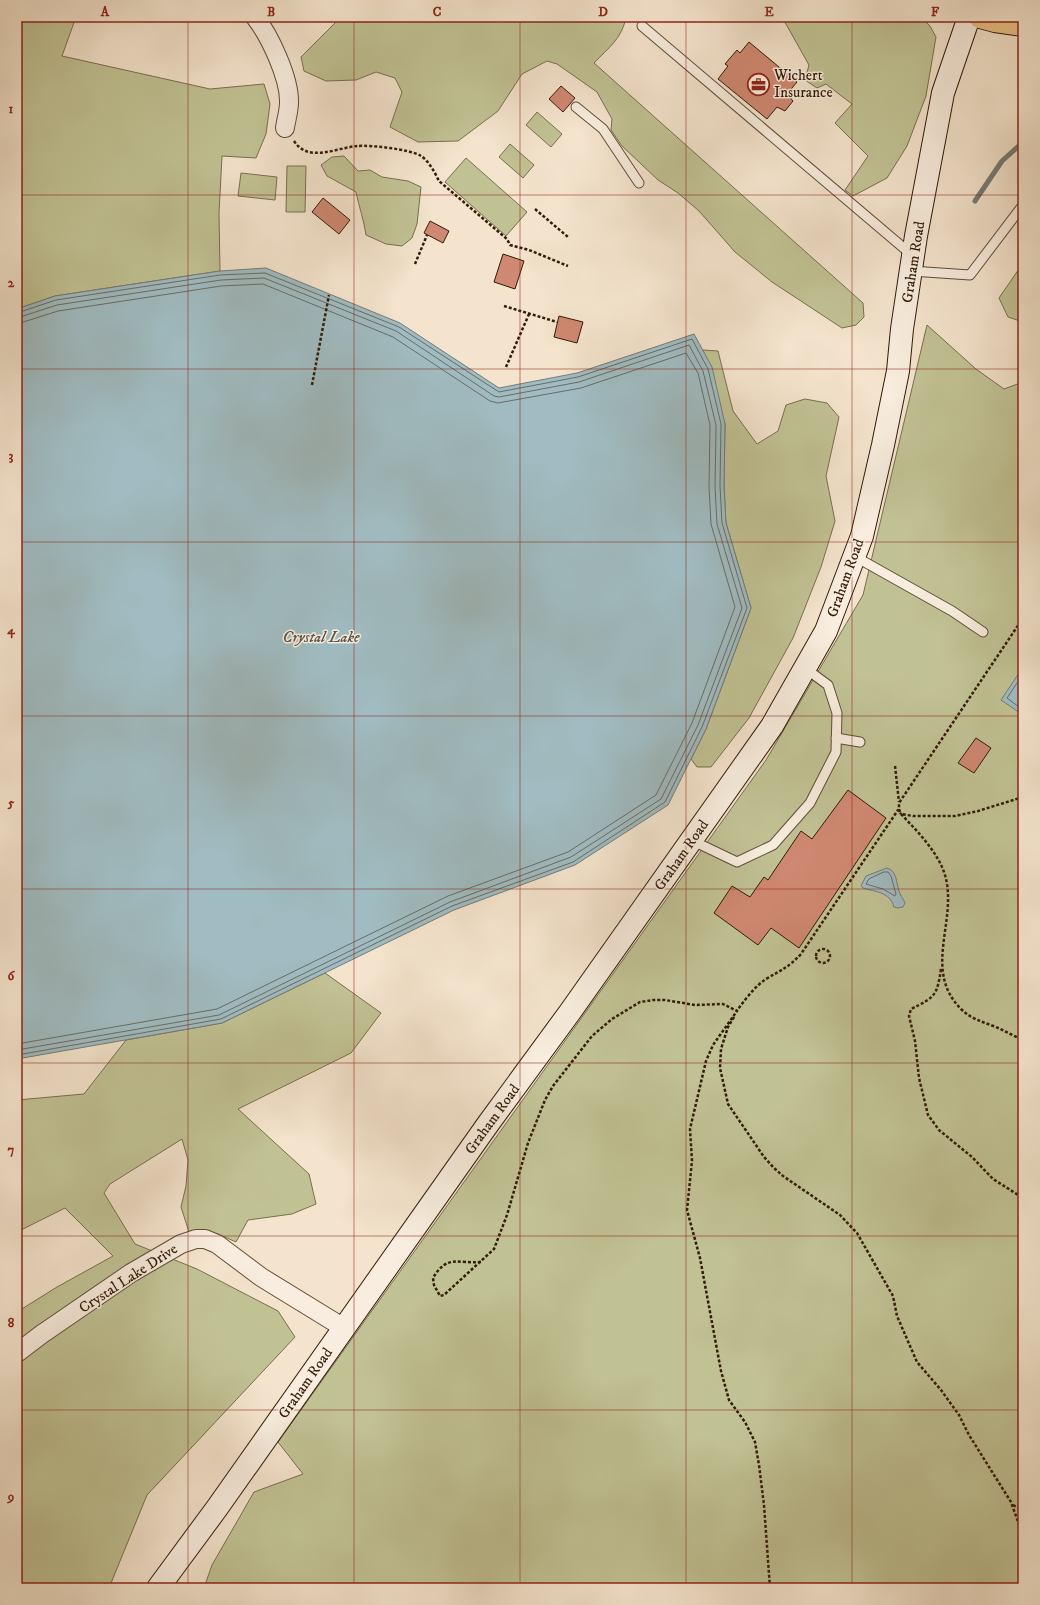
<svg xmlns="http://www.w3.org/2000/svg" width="1040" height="1605" viewBox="0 0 1040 1605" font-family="'IM FELL DW Pica',serif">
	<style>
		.green { fill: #c1c294; stroke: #7a6e4e }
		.water { fill: #a0bcc2; stroke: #747c78 }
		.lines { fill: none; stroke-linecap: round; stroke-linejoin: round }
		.shore { stroke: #696c65; stroke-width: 1 }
		.stream { stroke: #747c78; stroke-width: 5 }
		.building { fill: #cf8871; stroke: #321b08 }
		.service-casing { stroke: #624d39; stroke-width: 11 }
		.minor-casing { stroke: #624d39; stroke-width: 20 }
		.secondary-casing { stroke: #321b08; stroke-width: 24 }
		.motorway-casing { stroke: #321b08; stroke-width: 24 }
		.path { stroke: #321b08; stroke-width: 2.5; stroke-dasharray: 3 2; stroke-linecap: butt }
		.service { stroke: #f8edde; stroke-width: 9 }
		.minor { stroke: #f8edde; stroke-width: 18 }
		.secondary { stroke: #f8edde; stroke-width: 22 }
		.motorway { stroke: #eac286; stroke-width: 22 }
		.grid { fill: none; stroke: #8f2418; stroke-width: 1; stroke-opacity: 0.55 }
		.labels { text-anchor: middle; stroke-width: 3; stroke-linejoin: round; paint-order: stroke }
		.poi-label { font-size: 15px; fill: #321b08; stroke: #f8edde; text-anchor: start }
		.street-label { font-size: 15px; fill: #321b08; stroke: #f8edde }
		.water-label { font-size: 16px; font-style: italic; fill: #585349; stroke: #f8edde }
		.neatline { fill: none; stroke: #8f2418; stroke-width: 1.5 }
		.grid-label { font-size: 13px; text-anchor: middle; font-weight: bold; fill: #8f2418 }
	</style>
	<rect width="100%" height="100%" fill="#f4e4cd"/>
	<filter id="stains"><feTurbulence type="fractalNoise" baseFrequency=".005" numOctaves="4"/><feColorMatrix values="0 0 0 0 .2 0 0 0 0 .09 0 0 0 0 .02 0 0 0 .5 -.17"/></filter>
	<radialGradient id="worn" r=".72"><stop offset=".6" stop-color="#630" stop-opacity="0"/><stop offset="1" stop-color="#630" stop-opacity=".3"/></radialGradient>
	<!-- green -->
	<path class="green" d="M 17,17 L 76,17 L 62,56 L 210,89 L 264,84 L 270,104 L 266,134 L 256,158 L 222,156 L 219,213 L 220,271 L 55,296 L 17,309 Z
		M 341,17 L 626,17 C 622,39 608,48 594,63 L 863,303 L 864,317 L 856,325 L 842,328 L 772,282 L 735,252 L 699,211 L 678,193 L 658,180 L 622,146 L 611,130 L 612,119 L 597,92 L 557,64 L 547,61 L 522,74 L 498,111 L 458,141 L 418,142 L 390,127 L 402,92 L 395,78 L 376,72 L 356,80 L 326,81 L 304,71 L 301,57 Z
		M 782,17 L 921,17 L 930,26 L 936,37 L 926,96 L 907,146 L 887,178 L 853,196 L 845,190 L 868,156 L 835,123 L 852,104 L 826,84 L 817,88 L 805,80 L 809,65 Z
		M 537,112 L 562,134 L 551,147 L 526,125 Z
		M 510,144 L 534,165 L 523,178 L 499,157 Z
		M 344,156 L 358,171 L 370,170 L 382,177 L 408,181 L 421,187 L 417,224 L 412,238 L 402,246 L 386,244 L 366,235 C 364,220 359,207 356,192 L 327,176 L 321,165 L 332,157 Z
		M 466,158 L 527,212 L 506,236 L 445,182 Z
		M 287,166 L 306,166 L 305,212 L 286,212 Z
		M 241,173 L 277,177 L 275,200 L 238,196 Z
		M 1023,258 L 1023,322 L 1008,317 L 999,298 L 1021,266 Z
		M 927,325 L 976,369 L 1004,389 L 1023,382 L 1023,1588 L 204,1588 L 212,1565 L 254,1492 L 303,1474 L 278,1442 L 766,760 L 863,595 Z
		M 703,350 L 718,351 L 733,411 L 757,444 L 778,431 L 786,405 L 805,399 L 827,403 L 839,417 L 826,476 L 835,521 L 821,567 L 793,638 L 749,718 L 711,767 L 697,767 L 691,759 L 706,729 L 751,608 L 726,523 L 724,486 L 725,424 Z
		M 325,973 L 381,1013 L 351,1053 L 238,1109 L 309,1174 L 316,1204 L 292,1214 L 248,1220 L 236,1242 L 218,1234 L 189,1232 L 181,1207 L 186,1186 L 188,1160 L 182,1139 L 110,1184 L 104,1193 L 135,1244 L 197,1269 L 278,1311 L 295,1337 L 147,1495 L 109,1588 L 17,1588 L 17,1312 L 57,1287 L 113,1256 L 65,1208 L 17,1232 L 17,1100 L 84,1094 L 126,1040 L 222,1023 Z"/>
	<!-- water -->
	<path class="water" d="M 266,268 L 400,323 L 499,388 L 577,373 L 694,334 L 712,367 L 725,424 L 724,486 L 726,523 L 751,608 L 706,729 L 668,805 L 575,865 L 454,910 L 222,1023 L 17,1059 L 17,309 L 55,296 L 220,271 Z
		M 1023,667 L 1023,715 L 1001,700 Z
		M 887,868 C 897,871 896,882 899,891 C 900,895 903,898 905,903 L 903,907 L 898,908 L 894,907 C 890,892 876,892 863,888 L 861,886 L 866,876 Z"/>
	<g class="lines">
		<!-- shore -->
		<path class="shore" d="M 17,313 L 56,300 L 220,275 L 265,273 L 399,327 L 499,392 L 578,377 L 692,339 L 708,369 L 721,424 L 720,486 L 722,523 L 747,608 L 702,727 L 665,802 L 573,862 L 452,906 L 221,1019 L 17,1055
			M 17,318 L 57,305 L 221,280 L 264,278 L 396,331 L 494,396 L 499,397 L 579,382 L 689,345 L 703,371 L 716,425 L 715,486 L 717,524 L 742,608 L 698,725 L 661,799 L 571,857 L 450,902 L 219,1015 L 17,1050
			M 17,324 L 58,311 L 221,286 L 263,284 L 393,337 L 490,401 L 498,403 L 581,388 L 686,353 L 698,373 L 710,425 L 709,487 L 711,524 L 735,607 L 692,723 L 656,795 L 568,852 L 448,896 L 217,1009 L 17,1044
			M 1023,674 L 1007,698 L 1023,710
			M 884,872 L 888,872 L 891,876 L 896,894 L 895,896 L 883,889 L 866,884 L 869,879 Z"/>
		<!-- stream -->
		<path class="stream" d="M 975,201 L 1002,161 L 1023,142"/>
	</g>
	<!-- building -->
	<path class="building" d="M 749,42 L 797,82 L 787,94 L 793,101 L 785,111 L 777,107 L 767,119 L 718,79 L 728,66 L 725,64 L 737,50 L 740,53 Z
		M 561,86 L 575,98 L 563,112 L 549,99 Z
		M 323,198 L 350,220 L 339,234 L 312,212 Z
		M 430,221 L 449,231 L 443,243 L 424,233 Z
		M 503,254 L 524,261 L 515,289 L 494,282 Z
		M 559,316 L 583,322 L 577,343 L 554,337 Z
		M 976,738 L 991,748 L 974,773 L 958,763 Z
		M 848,790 L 886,818 L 799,948 L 771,928 L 758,945 L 714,913 L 732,886 L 750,897 L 764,877 L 768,880 L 801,831 L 812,839 Z"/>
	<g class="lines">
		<defs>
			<path id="service" d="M 642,26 L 912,255
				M 576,107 L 603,129 L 639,183
				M 911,271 L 970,275 L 1023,205
				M 854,556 L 952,611 L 983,632
				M 836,738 L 860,742
				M 691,840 L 737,862 L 773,845 L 810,803 L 836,752 L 837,713 L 828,685 L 805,668"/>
			<path id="minor" d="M 255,17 C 270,36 290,79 289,103 C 289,111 286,120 285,128
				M 17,1353 L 42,1334 L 131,1273 L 181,1244 L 196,1239 L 205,1239 L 217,1244 L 261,1277 L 344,1328"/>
			<path id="secondary" d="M 158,1588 L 217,1508 L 488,1124 L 570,1012 L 772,726 L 826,631 L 862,536 L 883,445 L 898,371 L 902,329 L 916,236 L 943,93 L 969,17"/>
			<path id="motorway" d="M 980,17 L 995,21 L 1023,25"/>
		</defs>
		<!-- service casing -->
		<use href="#service" class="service-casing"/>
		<!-- minor casing -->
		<use href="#minor" class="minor-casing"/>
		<!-- secondary casing -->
		<use href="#secondary" class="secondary-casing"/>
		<!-- motorway casing -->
		<use href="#motorway" class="motorway-casing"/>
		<!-- path -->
		<path class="path" d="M 294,141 C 308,163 336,148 357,146 C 370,145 410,149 421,156 C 429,161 435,173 439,181 L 507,239 L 510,245 L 529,250 L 568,266
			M 535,209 L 568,237
			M 415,264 L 427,235
			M 504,306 L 557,322
			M 506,367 L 529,314
			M 312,385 L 329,295
			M 895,766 L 899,802
			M 1023,797 L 978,811 L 955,816 L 913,816 L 901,814 C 917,831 936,850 944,872 C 960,918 921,969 961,1009 C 971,1019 983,1022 996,1027 C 1005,1031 1014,1036 1023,1040
			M 900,812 L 899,809 L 899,803 L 1023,618
			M816 956a7 7 0 1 1 14 0a7 7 0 1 1-14 0Z
			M 941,969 C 937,996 935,997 911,1009 L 909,1016 L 915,1041 L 919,1078 L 928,1115 L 939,1130 L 972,1157 L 993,1179 L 1023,1198
			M 736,1012 C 744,1001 754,987 766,979 C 781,970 788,968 801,954 L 898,810 L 901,814
			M 734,1017 L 728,1027 L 721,1049 L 720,1068 L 728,1104 L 764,1157 L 774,1168 L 783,1176 L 840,1215 L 857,1233 L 893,1296 L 897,1316 L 917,1362 L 941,1390 L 959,1415 L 969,1435 L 1011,1502 L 1021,1530 L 1023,1550
			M 481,1262 C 458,1264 447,1254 433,1278 L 434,1285 L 440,1296 L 444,1295 L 494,1249 L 507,1215 L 528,1143 L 545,1100 L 553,1086 L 592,1036 L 612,1019 L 640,1002 L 653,1000 L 665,1000 L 695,1005 L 723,1004 L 737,1011 L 713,1045 L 706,1061 L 690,1129 L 692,1161 L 687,1210 L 700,1258 L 721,1371 L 729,1400 L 745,1422 L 755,1442 L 759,1465 L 764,1505 L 770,1588
			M 1013,1505 L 1023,1510"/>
		<!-- service -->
		<use href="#service" class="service"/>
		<!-- minor -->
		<use href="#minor" class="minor"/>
		<!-- secondary -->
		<use href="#secondary" class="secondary"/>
		<!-- motorway -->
		<use href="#motorway" class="motorway"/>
	</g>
	<!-- grid -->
	<path class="grid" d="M 188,17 L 188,1588M 354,17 L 354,1588M 520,17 L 520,1588M 686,17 L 686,1588M 852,17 L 852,1588M 17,195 L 1023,195M 17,369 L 1023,369M 17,542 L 1023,542M 17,716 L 1023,716M 17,889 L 1023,889M 17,1063 L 1023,1063M 17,1236 L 1023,1236M 17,1410 L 1023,1410"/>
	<!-- icons -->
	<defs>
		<symbol id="office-ring" viewBox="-11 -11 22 22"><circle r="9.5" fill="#f8edde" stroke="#8f2418" stroke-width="1.5"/><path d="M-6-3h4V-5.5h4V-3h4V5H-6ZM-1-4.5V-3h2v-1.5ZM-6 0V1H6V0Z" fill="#8f2418"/></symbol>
	</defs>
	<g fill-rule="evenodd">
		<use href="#office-ring" x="746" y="72" width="25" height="25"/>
	</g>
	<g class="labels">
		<!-- poi labels -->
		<g class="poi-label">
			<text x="774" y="80">Wichert<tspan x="774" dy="17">Insurance</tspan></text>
		</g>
		<!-- street labels -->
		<g class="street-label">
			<text transform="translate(913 262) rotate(-81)" y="5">Graham Road</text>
			<text transform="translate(845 578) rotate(-70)" y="5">Graham Road</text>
			<text transform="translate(681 855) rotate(-55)" y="5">Graham Road</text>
			<text transform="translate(492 1119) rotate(-54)" y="5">Graham Road</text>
			<text transform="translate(128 1278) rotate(-33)" y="5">Crystal Lake Drive</text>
			<text transform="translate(305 1383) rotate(-55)" y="5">Graham Road</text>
		</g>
		<!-- water labels -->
		<g class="water-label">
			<text x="321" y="642">Crystal Lake</text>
		</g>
	</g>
	<!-- margin -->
	<rect width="1040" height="1605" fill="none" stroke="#f4e4cd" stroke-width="44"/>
	<rect x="22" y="22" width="996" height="1561" class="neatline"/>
	<g class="grid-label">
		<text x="105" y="16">A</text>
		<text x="271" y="16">B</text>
		<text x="437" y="16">C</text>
		<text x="603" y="16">D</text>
		<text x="769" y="16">E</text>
		<text x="935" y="16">F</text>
		<text x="11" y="113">1</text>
		<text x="11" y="287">2</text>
		<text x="11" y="460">3</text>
		<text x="11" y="634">4</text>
		<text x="11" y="807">5</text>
		<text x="11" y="980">6</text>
		<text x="11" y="1154">7</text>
		<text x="11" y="1327">8</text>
		<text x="11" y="1501">9</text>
	</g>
	<rect width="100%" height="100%" filter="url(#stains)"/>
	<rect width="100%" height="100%" fill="url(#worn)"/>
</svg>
